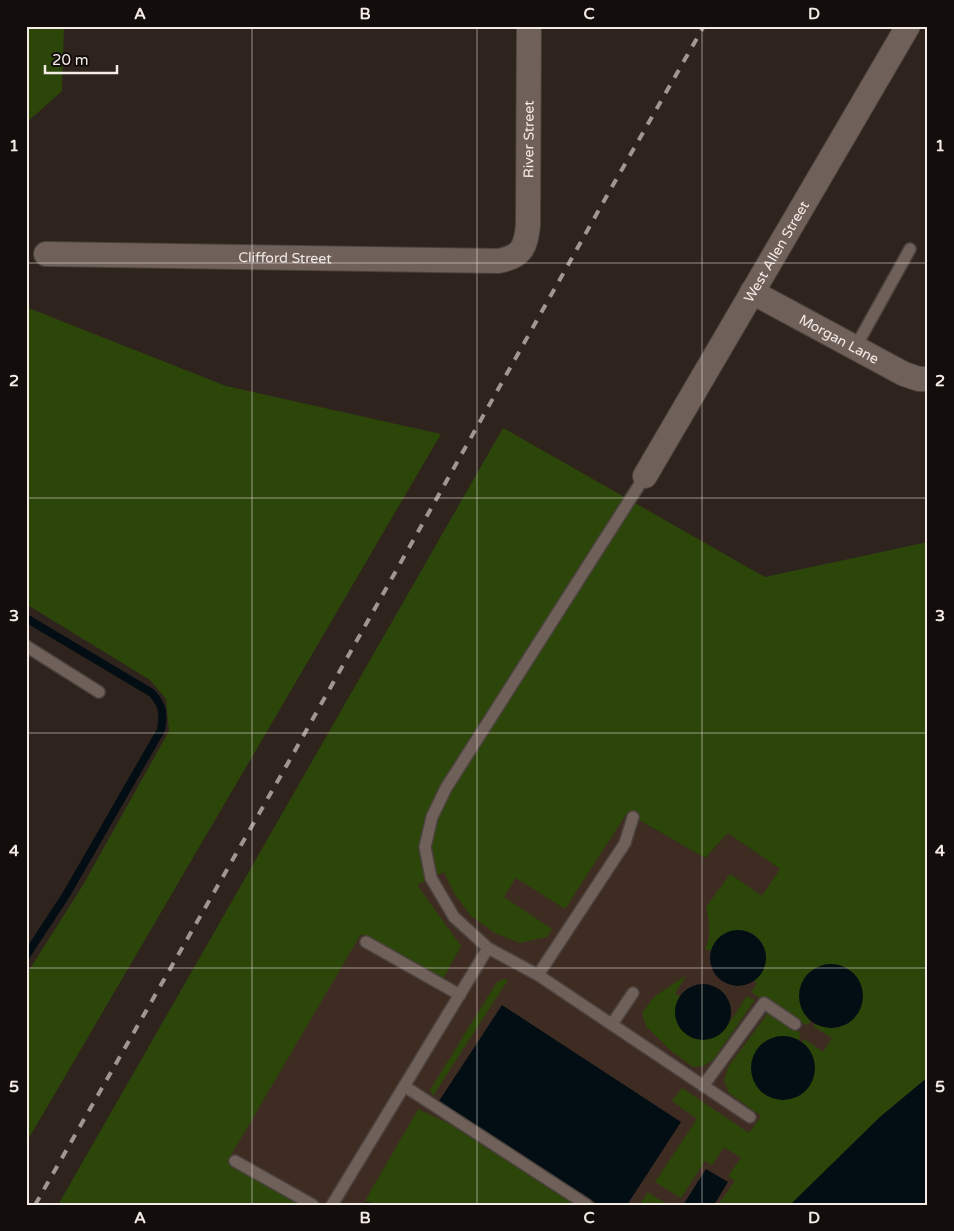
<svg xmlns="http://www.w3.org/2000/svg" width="954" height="1231" viewBox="0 0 954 1231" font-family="'Varela Round',sans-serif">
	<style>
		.built { fill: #3e2c23 }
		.green { fill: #2c460a }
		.water { fill: #020e13 }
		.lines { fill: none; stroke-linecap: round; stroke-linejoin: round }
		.stream { stroke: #020e13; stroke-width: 8 }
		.service-casing { stroke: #4b423d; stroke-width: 14 }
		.minor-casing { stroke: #4b423d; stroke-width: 26 }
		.service { stroke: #6f615a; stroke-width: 11 }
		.minor { stroke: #6f615a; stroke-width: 24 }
		.rail { stroke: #a19691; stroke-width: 4; stroke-dasharray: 9 9; stroke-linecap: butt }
		.grid { fill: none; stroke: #f4ebe7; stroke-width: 1; stroke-opacity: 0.55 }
		.labels { text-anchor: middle; stroke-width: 5; stroke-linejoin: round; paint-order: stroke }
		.street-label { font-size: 14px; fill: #f4ebe7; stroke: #130d0b }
		.neatline { fill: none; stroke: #f4ebe7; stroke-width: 2 }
		.grid-label { font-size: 16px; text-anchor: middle; font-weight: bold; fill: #f4ebe7 }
	</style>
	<rect width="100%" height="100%" fill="#2f231d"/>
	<!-- built -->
	<path class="built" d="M 602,797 L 627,813 L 705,858 L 728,833 L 780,869 L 763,896 L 898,990 L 725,1205 L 380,1205 L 365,1201 L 363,1205 L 219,1205 L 180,1183 L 332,924 Z"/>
	<!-- green -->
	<path class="green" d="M 26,26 L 64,26 L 62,91 L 26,123 Z
		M 26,307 L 226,386 L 441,434 L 26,1143 L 26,975 L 83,885 L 169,731 L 166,699 L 150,680 L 26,604 Z
		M 503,428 L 765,577 L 928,542 L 928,1077 L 880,1117 L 790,1205 L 718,1205 L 735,1181 L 728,1176 L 741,1158 L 724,1147 L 712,1165 L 705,1161 L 681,1198 L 655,1182 L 697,1119 L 672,1101 L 682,1088 L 749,1133 L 761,1116 L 729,1093 L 724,1081 L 728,1067 L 768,1013 L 801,1033 L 799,1036 L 801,1037 L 798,1040 L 791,1037 L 752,1060 C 750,1097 783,1113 809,1085 L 801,1044 L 804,1039 L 823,1052 L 832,1038 L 813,1026 L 814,1024 L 829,1028 L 840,1027 L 856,977 L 848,970 L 839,966 L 804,979 C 797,995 799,1009 811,1022 L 806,1025 L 764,996 L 760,998 L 751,992 L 757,984 L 754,981 C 772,965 770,942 747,931 L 715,942 L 711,951 L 705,949 C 712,936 709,920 706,907 L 730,874 L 762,896 L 780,869 L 728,833 L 705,858 L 627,813 L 565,909 L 516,878 L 504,897 L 552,929 L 547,937 L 520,943 L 495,933 L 471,916 L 455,895 L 444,872 L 417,885 L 461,946 L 442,981 L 361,934 L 227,1162 L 301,1205 L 58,1205 Z
		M 686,975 L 675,994 L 680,996 L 676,1004 L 700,1039 C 726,1038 733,1015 747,996 L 755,1000 L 713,1060 L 703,1066 L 693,1067 L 670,1050 L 646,1026 L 642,1013 L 654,997 Z
		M 504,979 L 508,980 L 433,1096 L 430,1090 L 497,982 Z
		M 418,1109 L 448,1123 L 575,1205 L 380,1205 L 365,1201 Z
		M 648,1192 L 668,1205 L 639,1205 Z"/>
	<!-- water -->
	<path class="water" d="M710 958a28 28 0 1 1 56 0a28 28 0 1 1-56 0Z
		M799 996a32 32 0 1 1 64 0a32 32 0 1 1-64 0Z
		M675 1012a28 28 0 1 1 56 0a28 28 0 1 1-56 0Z
		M 502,1005 L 681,1122 L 627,1205 L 599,1205 L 439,1101 Z
		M751 1068a32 32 0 1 1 64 0a32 32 0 1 1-64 0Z
		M 928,1077 L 928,1205 L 790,1205 L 880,1117 Z
		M 706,1169 L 728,1182 L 714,1205 L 683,1205 Z"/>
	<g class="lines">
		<!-- stream -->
		<path class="stream" d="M 26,618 L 152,693 C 163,706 164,713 161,730 L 66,895 L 26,956"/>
		<defs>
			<path id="service" d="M 855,348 L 910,249
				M 645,476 L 446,788 L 432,817 L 425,847 L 431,878 L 454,917 L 488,948 L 538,975 L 750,1117
				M 26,646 L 99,692
				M 366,942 L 460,995
				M 538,975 L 625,843 L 633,817
				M 612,1024 L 633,993
				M 404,1086 L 587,1205
				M 703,1086 L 764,1003 L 795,1024
				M 235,1161 L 313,1205
				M 332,1205 L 488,948"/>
			<g id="minor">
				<path id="s1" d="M 46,254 L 498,261 C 521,257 526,248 528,225 L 529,26"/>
				<path id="s2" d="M 752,292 L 904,374 L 919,379 L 928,379"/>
				<path id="s3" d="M 645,476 L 908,26"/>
			</g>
		</defs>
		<!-- service casing -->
		<use href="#service" class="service-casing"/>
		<!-- minor casing -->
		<use href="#minor" class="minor-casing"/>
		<!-- service -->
		<use href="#service" class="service"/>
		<!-- minor -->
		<use href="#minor" class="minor"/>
		<!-- rail -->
		<path class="rail" d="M 35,1205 L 288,763 L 609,192 L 704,26"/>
	</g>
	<!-- grid -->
	<path class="grid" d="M 252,26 L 252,1205M 477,26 L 477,1205M 702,26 L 702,1205M 26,263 L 928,263M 26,498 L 928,498M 26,733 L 928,733M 26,968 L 928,968"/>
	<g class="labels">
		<!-- street labels -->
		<g class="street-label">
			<text dy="5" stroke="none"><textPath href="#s1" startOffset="590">River Street</textPath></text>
			<text dy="5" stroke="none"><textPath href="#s3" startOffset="260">West Allen Street</textPath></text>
			<text dy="5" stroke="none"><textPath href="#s1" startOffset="239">Clifford Street</textPath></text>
			<text dy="5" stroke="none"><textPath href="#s2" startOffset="99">Morgan Lane</textPath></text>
		</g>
	</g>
	<!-- border -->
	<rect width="954" height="1231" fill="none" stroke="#130d0b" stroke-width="55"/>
	<!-- scale -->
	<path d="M45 65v8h72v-8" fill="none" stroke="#f4ebe7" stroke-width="2.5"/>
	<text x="52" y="65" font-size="15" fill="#f4ebe7" stroke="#130d0b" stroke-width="4" paint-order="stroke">20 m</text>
	<rect x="28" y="28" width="898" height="1176" class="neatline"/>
	<g class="grid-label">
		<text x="140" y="19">A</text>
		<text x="365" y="19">B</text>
		<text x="589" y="19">C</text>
		<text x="814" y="19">D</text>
		<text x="14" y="151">1</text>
		<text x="940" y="151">1</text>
		<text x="14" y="386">2</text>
		<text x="940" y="386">2</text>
		<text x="14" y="621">3</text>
		<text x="940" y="621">3</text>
		<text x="14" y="856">4</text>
		<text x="940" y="856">4</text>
		<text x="14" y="1092">5</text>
		<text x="940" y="1092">5</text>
		<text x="140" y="1223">A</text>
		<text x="365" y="1223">B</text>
		<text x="589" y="1223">C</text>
		<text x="814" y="1223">D</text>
	</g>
</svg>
